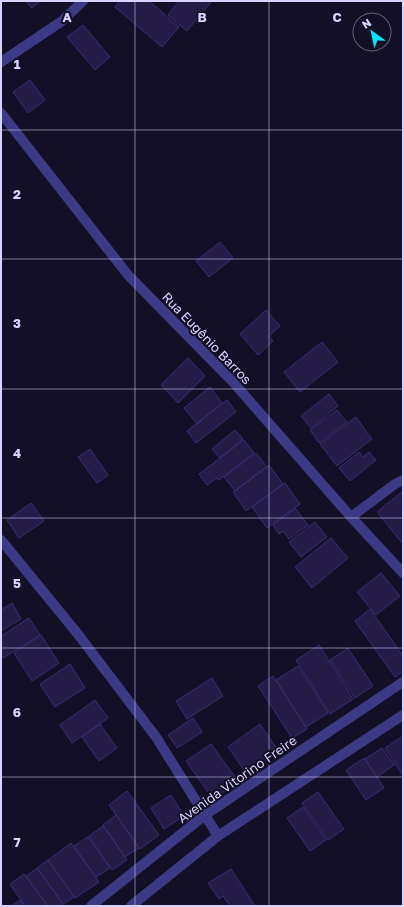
<svg xmlns="http://www.w3.org/2000/svg" width="404" height="907" viewBox="0 0 404 907" font-family="'Golos Text',sans-serif">
	<style>
		.building { fill: #241b47; stroke: #3b2d73 }
		.lines { fill: none; stroke-linecap: round; stroke-linejoin: round }
		.minor { stroke: #3d3a85; stroke-width: 10 }
		.grid { fill: none; stroke: #d9d4ff; stroke-width: 1; stroke-opacity: 0.55 }
		.labels { text-anchor: middle; stroke-width: 4; stroke-linejoin: round; paint-order: stroke }
		.street-label { font-size: 13px; fill: #d9d4ff; stroke: #130f26 }
		.grid-label { font-size: 13px; text-anchor: middle; font-weight: bold; fill: #d9d4ff; stroke: #130f26; stroke-width: 4; stroke-linejoin: round; paint-order: stroke }
	</style>
	<rect width="100%" height="100%" fill="#130f26"/>
	<!-- building -->
	<path class="building" d="M 25,1 L 40,1 L 32,8 Z
		M 120,1 L 149,1 L 179,27 L 162,47 L 115,7 Z
		M 179,1 L 212,1 L 187,31 L 168,15 Z
		M 83,25 L 110,57 L 95,70 L 67,37 Z
		M 30,80 L 45,100 L 28,113 L 13,92 Z
		M 220,242 L 233,258 L 209,277 L 196,261 Z
		M 266,310 L 280,326 L 269,336 L 273,341 L 258,355 L 240,334 Z
		M 322,342 L 338,362 L 300,392 L 284,372 Z
		M 188,358 L 205,376 L 178,403 L 161,385 Z
		M 210,387 L 222,403 L 197,424 L 184,408 Z
		M 329,394 L 338,406 L 311,428 L 301,416 Z
		M 227,400 L 236,412 L 196,443 L 187,431 Z
		M 337,410 L 347,422 L 319,443 L 310,430 Z
		M 356,417 L 372,439 L 337,466 L 320,444 Z
		M 235,430 L 243,439 L 220,458 L 212,449 Z
		M 244,440 L 254,453 L 219,480 L 217,478 L 207,485 L 199,474 Z
		M 90,449 L 108,475 L 97,483 L 78,457 Z
		M 359,452 L 363,457 L 369,452 L 376,460 L 350,481 L 339,468 Z
		M 256,453 L 267,467 L 235,491 L 224,477 Z
		M 269,465 L 283,484 L 246,511 L 233,492 Z
		M 285,483 L 300,504 L 267,528 L 252,507 Z
		M 403,491 L 403,544 L 377,512 Z
		M 31,503 L 44,521 L 19,538 L 7,520 Z
		M 295,508 L 308,525 L 289,539 L 283,531 L 279,534 L 273,525 Z
		M 315,522 L 327,537 L 301,557 L 289,542 Z
		M 331,538 L 348,558 L 312,588 L 295,567 Z
		M 381,573 L 400,596 L 376,615 L 357,592 Z
		M 12,603 L 21,619 L 1,631 L 1,610 Z
		M 370,609 L 403,656 L 403,671 L 395,677 L 355,621 Z
		M 29,618 L 40,635 L 3,658 L 1,654 L 1,636 Z
		M 41,635 L 59,663 L 32,681 L 14,653 Z
		M 319,645 L 353,699 L 330,714 L 296,660 Z
		M 348,648 L 373,686 L 355,698 L 330,660 Z
		M 70,664 L 85,688 L 55,707 L 40,684 Z
		M 298,666 L 328,713 L 306,727 L 276,680 Z
		M 273,676 L 307,729 L 292,738 L 258,686 Z
		M 212,678 L 223,696 L 187,719 L 176,701 Z
		M 95,700 L 108,718 L 72,743 L 60,725 Z
		M 193,718 L 202,732 L 177,748 L 168,735 Z
		M 100,724 L 117,748 L 99,761 L 82,737 Z
		M 260,724 L 279,752 L 247,774 L 228,747 Z
		M 403,736 L 403,776 L 385,748 Z
		M 211,744 L 238,781 L 213,799 L 186,761 Z
		M 382,748 L 394,765 L 377,777 L 365,759 Z
		M 364,758 L 384,788 L 366,800 L 346,770 Z
		M 127,791 L 159,835 L 140,849 L 109,805 Z
		M 318,792 L 344,829 L 328,840 L 302,803 Z
		M 171,795 L 184,816 L 164,829 L 151,808 Z
		M 303,807 L 326,840 L 310,851 L 287,818 Z
		M 116,815 L 139,848 L 125,857 L 103,825 Z
		M 103,826 L 127,860 L 112,870 L 89,836 Z
		M 88,837 L 110,868 L 96,877 L 74,846 Z
		M 71,843 L 99,882 L 75,898 L 48,860 Z
		M 48,860 L 74,897 L 63,904 L 37,868 Z
		M 37,868 L 63,904 L 61,906 L 48,906 L 26,876 Z
		M 231,869 L 255,906 L 230,906 L 223,896 L 219,899 L 208,883 Z
		M 24,874 L 48,906 L 25,906 L 10,884 Z
		M 20,900 L 24,906 L 11,906 Z"/>
	<g class="lines">
		<!-- minor -->
		<path class="minor" d="M 1,62 L 62,21 L 83,1
			M 1,113 L 128,275 L 232,381 L 351,517 L 403,573
			M 351,517 L 395,484 L 403,480
			M 1,540 L 77,633 L 156,737 L 218,836
			M 91,906 L 205,815 L 403,682
			M 131,906 L 218,836 L 403,715"/>
	</g>
	<!-- grid -->
	<path class="grid" d="M 135,1 L 135,906M 269,1 L 269,906M 1,130 L 403,130M 1,259 L 403,259M 1,389 L 403,389M 1,518 L 403,518M 1,648 L 403,648M 1,777 L 403,777"/>
	<g class="labels">
		<!-- street labels -->
		<g class="street-label">
			<text transform="translate(207 338) rotate(46)" y="5">Rua Eugênio Barros</text>
			<text transform="translate(237 779) rotate(-35)" y="5">Avenida Vitorino Freire</text>
		</g>
	</g>
	<g class="grid-label">
		<text x="67" y="22">A</text>
		<text x="202" y="22">B</text>
		<text x="337" y="22">C</text>
		<text x="17" y="69">1</text>
		<text x="17" y="199">2</text>
		<text x="17" y="328">3</text>
		<text x="17" y="458">4</text>
		<text x="17" y="588">5</text>
		<text x="17" y="717">6</text>
		<text x="17" y="847">7</text>
	</g>
	<!-- border -->
	<rect width="404" height="907" fill="none" stroke="#d9d4ff" stroke-width="4"/>
	<!-- north arrow -->
	<g transform="translate(372 32) rotate(327)"><circle r="19" fill="#130f26" stroke="#625e7d"/>
	<path d="M0-3L7 15L0 10L-7 15Z" fill="#00e5ff"/>
	<text y="-6" font-size="11" font-weight="bold" text-anchor="middle" fill="#d9d4ff">N</text>
	</g>
</svg>
